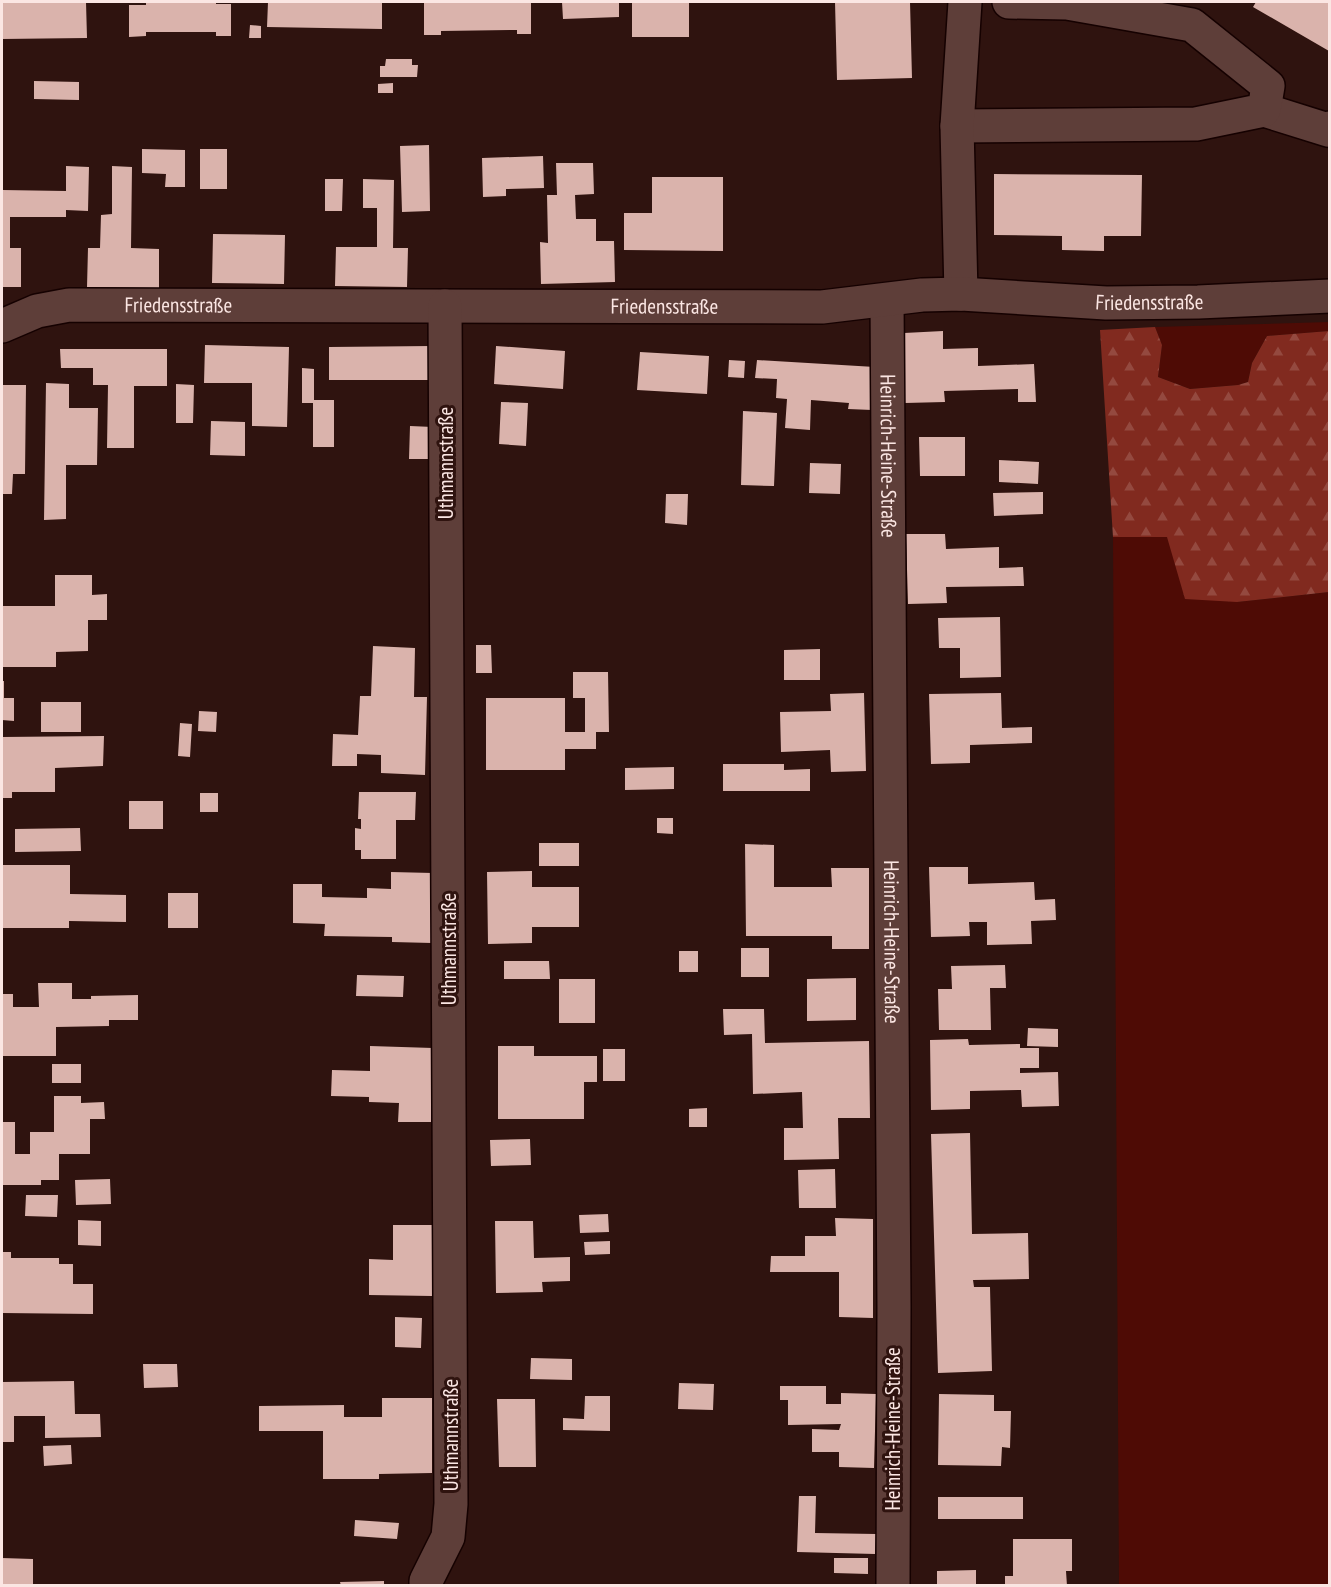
<svg xmlns="http://www.w3.org/2000/svg" width="1331" height="1587" viewBox="0 0 1331 1587" font-family="'PT Sans Narrow',sans-serif">
	<style>
		.grass { fill: #4e0b05 }
		.forest { fill: url(#forest-firs) }
		.building { fill: #dab3ac }
		.lines { fill: none; stroke-linecap: round; stroke-linejoin: round }
		.minor-casing { stroke: #150100; stroke-width: 36 }
		.minor { stroke: #5e3e39; stroke-width: 33 }
		.labels { text-anchor: middle; stroke-width: 6; stroke-linejoin: round; paint-order: stroke }
		.street-label { font-size: 21px; fill: #fbe6e3; stroke: #2f130f }
	</style>
	<defs>
		<pattern id="forest-firs" width="22" height="20" patternUnits="userSpaceOnUse" patternTransform="scale(1.5)"><rect width="22" height="20" fill="#812a1f"/><path d="M5 1l3.5 6h-7zM16 11l3.5 6h-7z" fill="#94493f"/></pattern>
	</defs>
	<rect width="100%" height="100%" fill="#2f130f"/>
	<!-- grass -->
	<path class="grass" d="M 1330,322 L 1329,331 L 1267,336 L 1252,363 L 1248,382 L 1238,385 L 1190,389 L 1158,377 L 1162,345 L 1155,327 Z
		M 1113,537 L 1167,537 L 1237,602 L 1329,592 L 1329,1585 L 1119,1585 Z"/>
	<!-- forest -->
	<path class="forest" d="M 1155,327 L 1162,345 L 1158,377 L 1190,389 L 1238,385 L 1248,382 L 1252,363 L 1267,336 L 1329,331 L 1329,592 L 1237,602 L 1185,599 L 1167,537 L 1113,537 L 1100,330 Z"/>
	<!-- building -->
	<path class="building" d="M 2,2 L 86,2 L 87,38 L 2,39 Z
		M 146,2 L 216,2 L 216,4 L 231,4 L 231,36 L 216,36 L 216,32 L 146,32 L 146,36 L 129,37 L 129,5 L 146,5 Z
		M 268,2 L 382,2 L 382,29 L 267,27 Z
		M 424,2 L 531,2 L 531,34 L 517,34 L 517,30 L 441,31 L 441,35 L 424,35 Z
		M 562,2 L 619,2 L 619,17 L 563,19 Z
		M 632,2 L 689,2 L 689,37 L 632,37 Z
		M 835,2 L 910,2 L 912,78 L 837,80 Z
		M 1256,2 L 1329,2 L 1329,51 L 1253,7 Z
		M 250,25 L 261,26 L 261,38 L 249,38 Z
		M 386,59 L 412,59 L 412,65 L 418,65 L 417,77 L 380,77 L 380,66 L 385,66 Z
		M 34,81 L 79,82 L 79,100 L 34,99 Z
		M 393,83 L 393,93 L 378,93 L 378,84 Z
		M 429,145 L 430,211 L 402,212 L 400,146 Z
		M 142,149 L 185,150 L 185,187 L 165,187 L 166,174 L 142,173 Z
		M 200,149 L 227,149 L 227,189 L 200,189 Z
		M 543,156 L 544,188 L 506,189 L 506,196 L 483,197 L 482,158 Z
		M 556,163 L 593,163 L 594,194 L 575,195 L 576,219 L 596,219 L 596,241 L 614,241 L 615,282 L 541,284 L 540,242 L 548,243 L 547,195 L 557,195 Z
		M 66,166 L 89,167 L 88,211 L 66,210 L 66,217 L 10,217 L 10,248 L 21,248 L 21,287 L 2,287 L 2,190 L 66,191 Z
		M 112,166 L 132,167 L 131,248 L 159,249 L 159,288 L 87,287 L 88,248 L 100,248 L 101,215 L 112,214 Z
		M 994,174 L 1142,175 L 1141,236 L 1104,236 L 1104,251 L 1062,250 L 1062,236 L 994,235 Z
		M 652,177 L 723,177 L 723,251 L 624,250 L 624,213 L 652,213 Z
		M 325,179 L 343,179 L 342,211 L 325,211 Z
		M 363,179 L 394,180 L 393,248 L 408,248 L 407,287 L 335,286 L 336,247 L 377,247 L 377,208 L 363,208 Z
		M 213,234 L 285,235 L 284,284 L 212,283 Z
		M 943,331 L 943,349 L 978,348 L 978,366 L 1034,364 L 1036,402 L 1018,402 L 1018,389 L 944,391 L 945,402 L 905,403 L 904,333 Z
		M 205,345 L 289,347 L 287,427 L 252,426 L 252,383 L 204,383 Z
		M 432,346 L 432,380 L 329,380 L 329,347 Z
		M 496,346 L 565,351 L 563,389 L 494,384 Z
		M 60,349 L 167,349 L 167,386 L 134,386 L 134,448 L 107,448 L 108,385 L 93,385 L 93,368 L 61,368 Z
		M 640,352 L 709,356 L 707,394 L 637,390 Z
		M 729,360 L 745,361 L 744,378 L 728,377 Z
		M 757,360 L 875,367 L 872,410 L 848,409 L 849,403 L 811,400 L 810,430 L 785,428 L 787,399 L 776,398 L 777,379 L 755,378 Z
		M 302,368 L 314,369 L 314,400 L 334,400 L 334,447 L 313,447 L 313,403 L 302,403 Z
		M 46,383 L 69,384 L 69,408 L 98,408 L 97,465 L 66,465 L 66,519 L 44,520 Z
		M 176,384 L 194,385 L 193,423 L 176,423 Z
		M 2,385 L 26,385 L 25,474 L 13,474 L 12,494 L 2,494 Z
		M 501,402 L 528,403 L 526,446 L 499,444 Z
		M 743,411 L 777,413 L 774,486 L 741,485 Z
		M 211,421 L 245,422 L 245,456 L 210,455 Z
		M 410,426 L 433,427 L 433,459 L 409,459 Z
		M 919,437 L 965,437 L 965,476 L 920,476 Z
		M 999,460 L 1039,462 L 1038,484 L 999,482 Z
		M 810,463 L 841,464 L 840,494 L 809,493 Z
		M 1043,492 L 1043,514 L 994,516 L 993,493 Z
		M 666,494 L 688,494 L 687,525 L 665,523 Z
		M 906,534 L 945,534 L 946,549 L 999,547 L 999,568 L 1023,567 L 1024,586 L 946,587 L 947,603 L 908,604 Z
		M 55,575 L 92,575 L 92,595 L 107,594 L 107,620 L 88,620 L 88,651 L 56,652 L 56,667 L 2,667 L 2,606 L 55,606 Z
		M 1000,617 L 1001,677 L 960,678 L 960,648 L 939,648 L 938,618 Z
		M 476,645 L 491,645 L 492,673 L 476,673 Z
		M 373,646 L 415,648 L 414,697 L 427,697 L 425,775 L 381,773 L 381,755 L 357,754 L 357,766 L 332,766 L 333,734 L 358,735 L 360,696 L 371,696 Z
		M 820,649 L 820,680 L 784,680 L 784,650 Z
		M 573,672 L 608,672 L 609,732 L 596,732 L 596,749 L 565,749 L 565,770 L 486,770 L 486,698 L 565,698 L 565,732 L 585,732 L 585,698 L 573,698 Z
		M 2,681 L 4,681 L 4,698 L 14,698 L 14,721 L 2,720 Z
		M 864,693 L 866,771 L 831,772 L 830,750 L 781,752 L 780,712 L 831,711 L 830,694 Z
		M 1001,693 L 1002,728 L 1032,727 L 1032,743 L 970,745 L 970,763 L 931,764 L 929,694 Z
		M 41,702 L 81,702 L 81,732 L 41,732 Z
		M 199,711 L 217,712 L 216,732 L 198,731 Z
		M 180,723 L 192,724 L 190,757 L 178,756 Z
		M 104,736 L 103,766 L 55,768 L 55,792 L 12,792 L 12,798 L 2,798 L 2,737 Z
		M 723,764 L 784,764 L 784,770 L 810,769 L 810,791 L 723,791 Z
		M 674,767 L 674,789 L 625,790 L 625,768 Z
		M 359,792 L 416,792 L 415,820 L 396,820 L 396,859 L 361,859 L 361,850 L 355,850 L 355,828 L 361,829 L 361,819 L 358,819 Z
		M 200,793 L 218,793 L 218,812 L 200,812 Z
		M 129,801 L 163,801 L 163,829 L 129,829 Z
		M 657,818 L 673,818 L 673,834 L 657,833 Z
		M 80,828 L 81,851 L 15,852 L 15,829 Z
		M 539,843 L 579,843 L 579,866 L 539,866 Z
		M 745,844 L 774,845 L 774,887 L 832,887 L 831,868 L 869,868 L 869,949 L 832,949 L 832,936 L 746,936 Z
		M 2,865 L 70,865 L 70,894 L 126,895 L 126,922 L 69,921 L 69,928 L 2,928 Z
		M 929,867 L 968,867 L 968,884 L 1034,882 L 1035,900 L 1055,899 L 1056,920 L 1031,921 L 1032,944 L 987,945 L 987,922 L 969,922 L 970,936 L 931,937 Z
		M 532,871 L 532,887 L 579,887 L 579,927 L 532,927 L 532,943 L 488,944 L 487,872 Z
		M 391,872 L 433,873 L 432,943 L 392,942 L 392,937 L 324,936 L 325,924 L 293,923 L 293,884 L 322,884 L 322,897 L 367,898 L 367,888 L 391,889 Z
		M 168,893 L 198,893 L 198,928 L 168,928 Z
		M 741,948 L 769,948 L 769,977 L 741,977 Z
		M 679,951 L 698,951 L 698,972 L 679,972 Z
		M 504,961 L 549,961 L 550,979 L 504,979 Z
		M 1005,965 L 1006,988 L 990,988 L 991,1030 L 939,1030 L 938,989 L 952,989 L 951,966 Z
		M 357,975 L 404,976 L 403,997 L 356,996 Z
		M 856,978 L 856,1020 L 807,1021 L 807,979 Z
		M 559,979 L 595,979 L 595,1023 L 559,1023 Z
		M 38,983 L 72,983 L 72,999 L 91,999 L 91,996 L 138,995 L 138,1020 L 109,1020 L 109,1026 L 56,1027 L 56,1056 L 2,1056 L 2,994 L 13,994 L 13,1007 L 39,1007 Z
		M 723,1009 L 764,1009 L 765,1043 L 869,1041 L 870,1118 L 838,1118 L 839,1159 L 784,1160 L 784,1128 L 803,1128 L 802,1092 L 753,1094 L 752,1034 L 724,1035 Z
		M 1028,1028 L 1058,1029 L 1058,1047 L 1027,1046 Z
		M 968,1039 L 969,1045 L 1020,1044 L 1020,1048 L 1039,1048 L 1039,1068 L 1020,1068 L 1020,1073 L 1058,1072 L 1059,1106 L 1022,1107 L 1021,1090 L 970,1091 L 970,1109 L 931,1110 L 930,1040 Z
		M 370,1046 L 433,1048 L 431,1122 L 398,1122 L 399,1103 L 369,1102 L 369,1097 L 331,1096 L 332,1070 L 370,1071 Z
		M 498,1046 L 534,1046 L 534,1056 L 597,1056 L 597,1082 L 584,1082 L 584,1119 L 498,1119 Z
		M 603,1049 L 625,1049 L 625,1081 L 603,1081 Z
		M 52,1064 L 81,1064 L 81,1083 L 52,1083 Z
		M 54,1096 L 81,1096 L 81,1103 L 104,1102 L 105,1119 L 90,1119 L 90,1154 L 59,1154 L 59,1180 L 41,1180 L 41,1185 L 2,1185 L 2,1122 L 15,1122 L 15,1154 L 30,1154 L 30,1132 L 54,1132 Z
		M 707,1108 L 707,1127 L 689,1127 L 689,1109 Z
		M 970,1133 L 972,1234 L 1028,1233 L 1029,1279 L 973,1280 L 974,1287 L 990,1287 L 992,1371 L 938,1373 L 931,1134 Z
		M 530,1139 L 531,1165 L 491,1166 L 490,1140 Z
		M 835,1169 L 836,1208 L 799,1208 L 798,1170 Z
		M 110,1179 L 111,1204 L 76,1205 L 75,1180 Z
		M 26,1195 L 58,1195 L 57,1217 L 25,1216 Z
		M 608,1214 L 609,1232 L 580,1233 L 579,1215 Z
		M 835,1218 L 873,1219 L 873,1318 L 839,1317 L 839,1272 L 770,1272 L 771,1256 L 805,1256 L 805,1236 L 836,1236 Z
		M 78,1220 L 101,1221 L 101,1246 L 78,1245 Z
		M 495,1221 L 533,1221 L 534,1258 L 570,1257 L 570,1281 L 542,1282 L 543,1292 L 496,1293 Z
		M 393,1225 L 433,1225 L 432,1296 L 369,1295 L 369,1259 L 393,1260 Z
		M 610,1241 L 610,1254 L 585,1255 L 584,1242 Z
		M 2,1252 L 11,1252 L 11,1258 L 59,1258 L 59,1264 L 73,1264 L 73,1284 L 93,1284 L 93,1314 L 2,1313 Z
		M 395,1317 L 422,1318 L 421,1348 L 395,1347 Z
		M 531,1358 L 572,1359 L 572,1380 L 530,1379 Z
		M 143,1364 L 177,1364 L 178,1387 L 144,1388 Z
		M 74,1381 L 75,1414 L 100,1414 L 101,1437 L 45,1438 L 45,1416 L 14,1416 L 14,1442 L 2,1442 L 2,1382 Z
		M 679,1383 L 714,1384 L 713,1410 L 678,1409 Z
		M 780,1386 L 826,1386 L 826,1404 L 841,1404 L 841,1393 L 876,1394 L 874,1468 L 839,1467 L 839,1452 L 812,1452 L 812,1429 L 839,1430 L 841,1424 L 788,1425 L 788,1400 L 780,1400 Z
		M 939,1394 L 994,1395 L 994,1411 L 1011,1411 L 1010,1448 L 1002,1447 L 1001,1466 L 938,1465 Z
		M 585,1396 L 610,1396 L 610,1431 L 563,1430 L 563,1418 L 584,1419 Z
		M 382,1398 L 432,1398 L 432,1473 L 379,1474 L 379,1479 L 323,1479 L 323,1431 L 259,1431 L 259,1406 L 344,1405 L 344,1417 L 382,1417 Z
		M 497,1399 L 535,1399 L 536,1467 L 499,1467 Z
		M 71,1445 L 72,1464 L 44,1466 L 43,1446 Z
		M 799,1496 L 816,1496 L 815,1533 L 876,1534 L 875,1554 L 797,1552 Z
		M 938,1497 L 1023,1497 L 1023,1519 L 938,1519 Z
		M 355,1520 L 399,1523 L 397,1539 L 354,1536 Z
		M 1013,1539 L 1072,1539 L 1072,1571 L 1066,1571 L 1067,1586 L 1005,1586 L 1005,1576 L 1013,1576 Z
		M 2,1558 L 33,1559 L 33,1586 L 2,1586 Z
		M 834,1558 L 868,1558 L 868,1574 L 834,1573 Z
		M 976,1570 L 976,1586 L 937,1586 L 937,1571 Z
		M 384,1581 L 384,1586 L 341,1586 L 340,1582 Z"/>
	<g class="lines">
		<defs>
			<g id="minor">
				<path d="M 1264,110 L 1328,130 L 1330,128"/>
				<path d="M 957,126 L 1196,124 L 1264,110 L 1268,86 L 1192,25 L 1067,3 L 1009,2"/>
				<path d="M 961,294 L 957,126 L 965,2"/>
				<path id="s1" d="M 887,300 L 894,1307 L 893,1586"/>
				<path id="s2" d="M 2,326 L 37,311 L 69,305 L 822,307 L 922,295 L 961,294 L 1106,303 L 1198,302 L 1330,296"/>
				<path d="M 426,1586 L 426,1581 L 448,1537 L 451,1504 L 445,306"/>
			</g>
		</defs>
		<!-- minor casing -->
		<use href="#minor" class="minor-casing"/>
		<!-- minor -->
		<use href="#minor" class="minor"/>
	</g>
	<g class="labels">
		<!-- street labels -->
		<g class="street-label">
			<text dy="7" stroke="none"><textPath href="#s2" startOffset="1152">Friedensstraße</textPath></text>
			<text dy="7" stroke="none"><textPath href="#s2" startOffset="180">Friedensstraße</textPath></text>
			<text dy="7" stroke="none"><textPath href="#s2" startOffset="666">Friedensstraße</textPath></text>
			<text dy="7" stroke="none"><textPath href="#s1" startOffset="156">Heinrich-Heine-Straße</textPath></text>
			<text transform="translate(446 463) rotate(-90)" y="7">Uthmannstraße</text>
			<text dy="7" stroke="none"><textPath href="#s1" startOffset="642">Heinrich-Heine-Straße</textPath></text>
			<text transform="translate(449 949) rotate(-90)" y="7">Uthmannstraße</text>
			<text transform="translate(893 1429) rotate(-90)" y="7">Heinrich-Heine-Straße</text>
			<text transform="translate(451 1435) rotate(-90)" y="7">Uthmannstraße</text>
		</g>
	</g>
	<!-- border -->
	<rect width="1331" height="1587" fill="none" stroke="#fbe6e3" stroke-width="6"/>
</svg>
